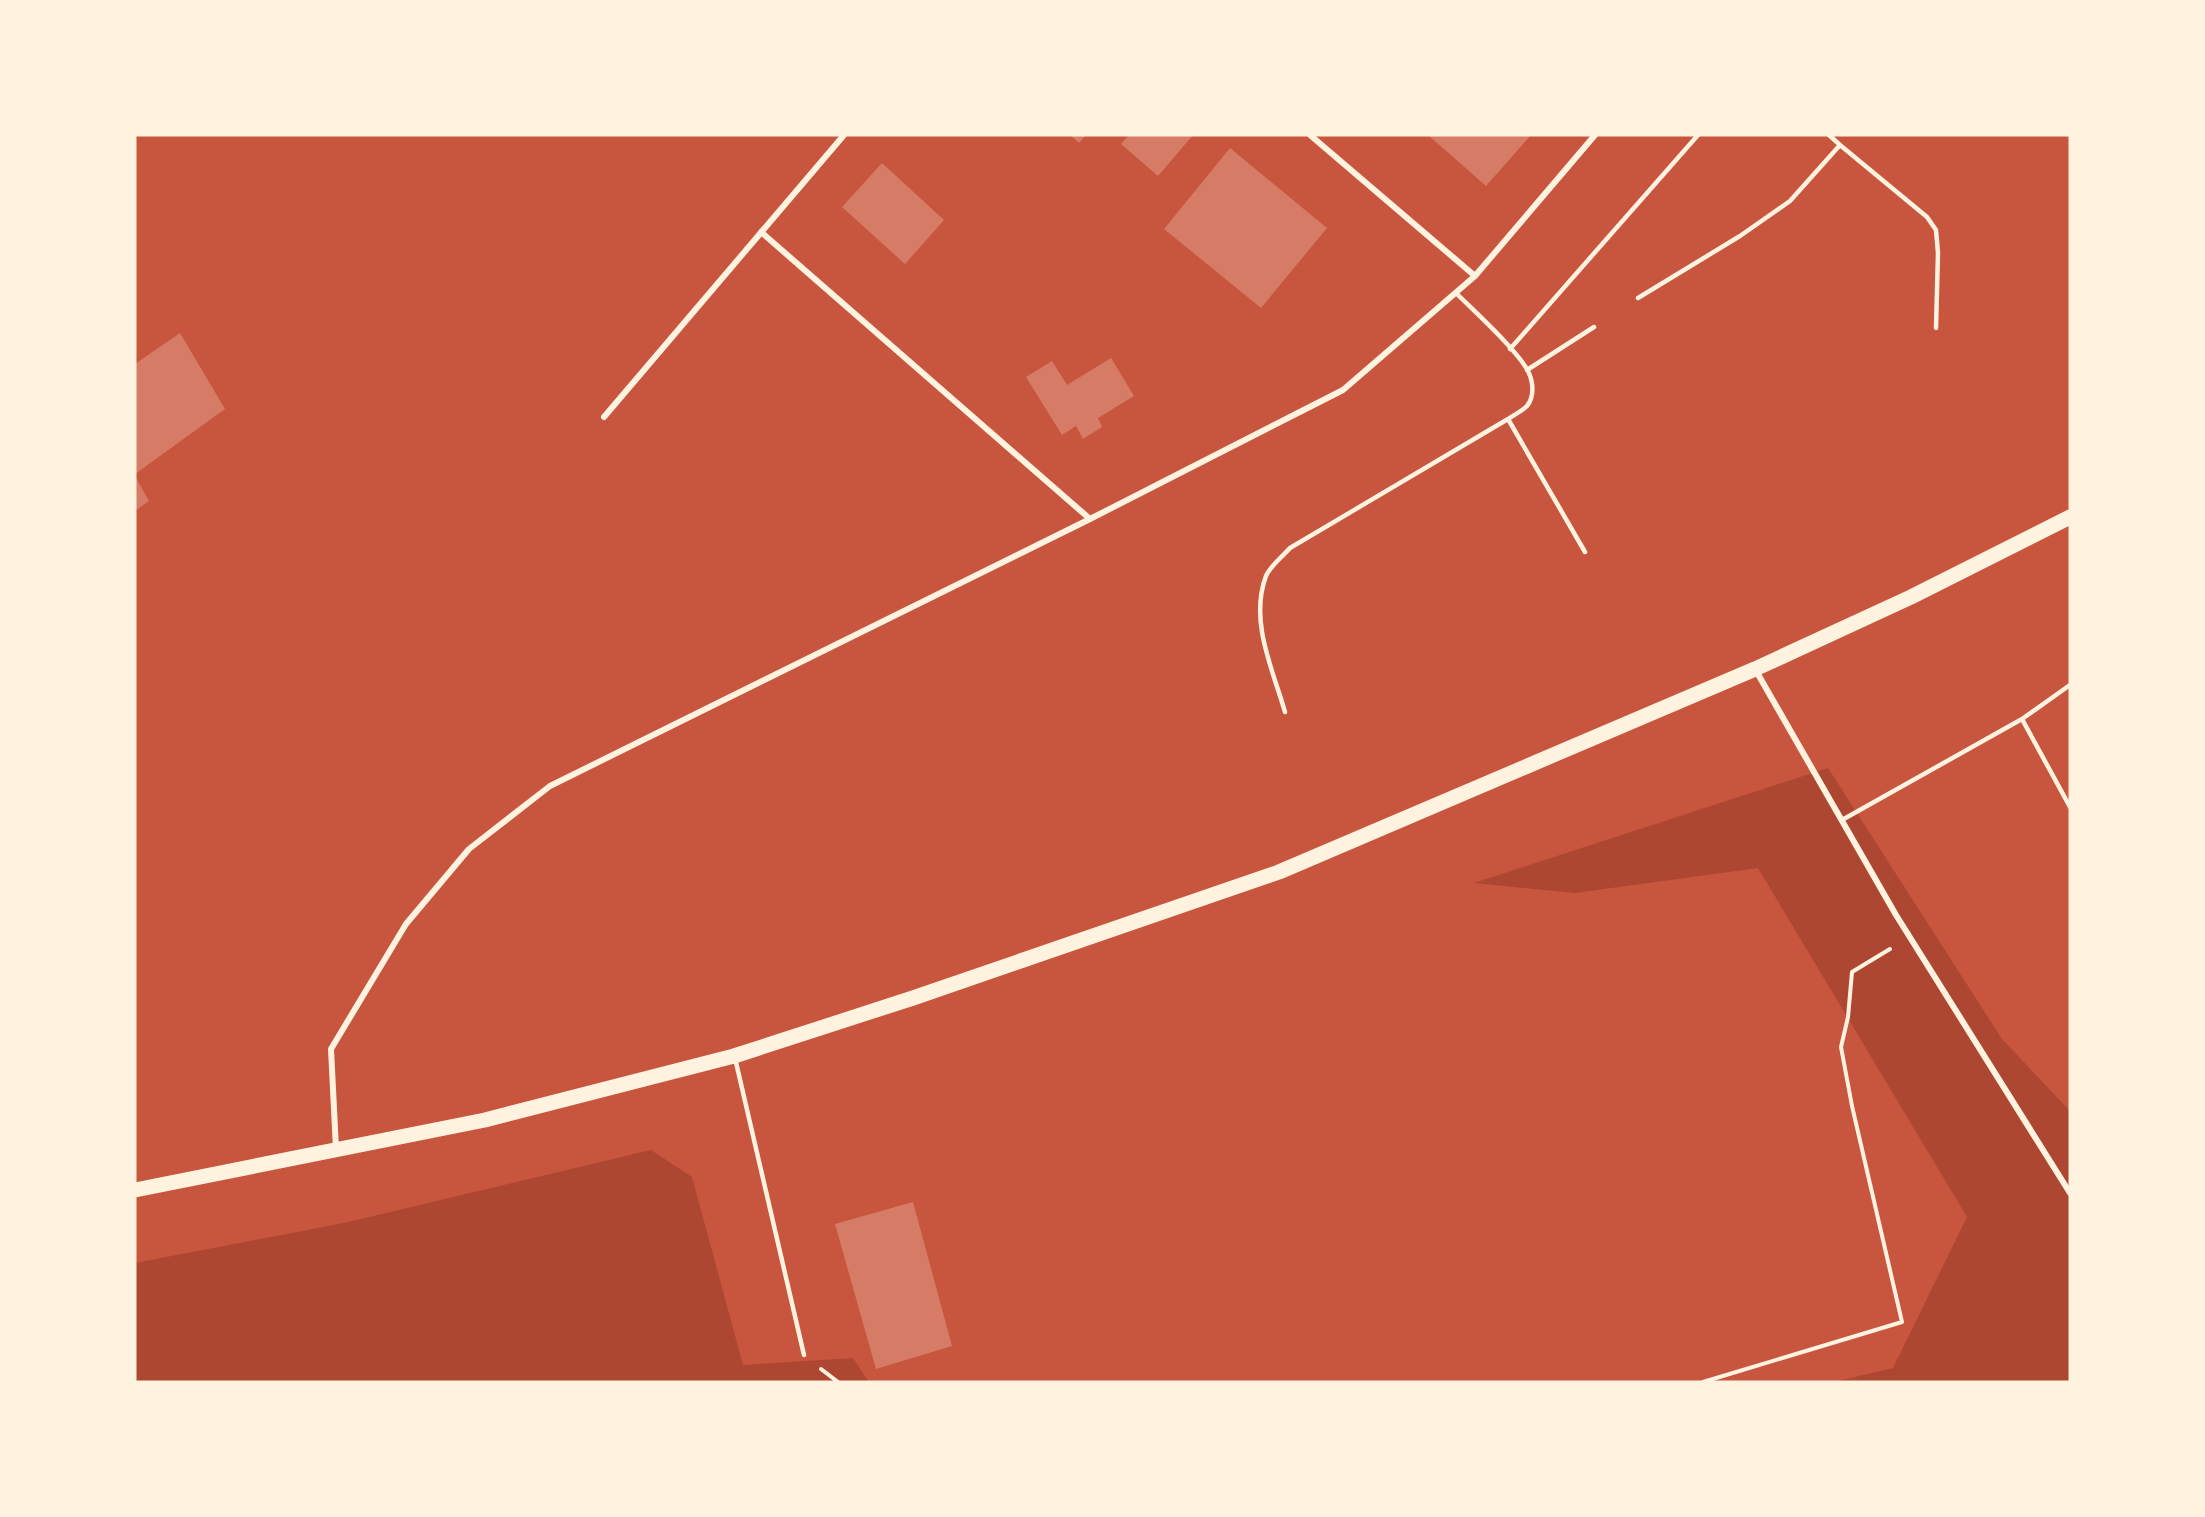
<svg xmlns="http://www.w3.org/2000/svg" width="2205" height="1517" viewBox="0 0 2205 1517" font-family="'Roboto Condensed',sans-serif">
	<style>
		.green { fill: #ae4732 }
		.building { fill: #d67c66 }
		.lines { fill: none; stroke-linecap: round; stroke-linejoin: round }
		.path { stroke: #fff3e0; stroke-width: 4 }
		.service { stroke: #fff3e0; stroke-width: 4.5 }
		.minor { stroke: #fff3e0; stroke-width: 6 }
		.primary { stroke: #fff3e0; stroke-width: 15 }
	</style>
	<rect width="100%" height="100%" fill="#c8553d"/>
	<!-- green -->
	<path class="green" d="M 1828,768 L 2002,1039 L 2070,1111 L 2070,1382 L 1834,1382 L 1893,1368 L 1967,1217 L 1758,868 L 1575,893 L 1474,883 Z
		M 651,1150 L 692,1177 L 743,1365 L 853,1358 L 869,1382 L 135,1382 L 135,1263 L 344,1223 Z"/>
	<!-- building -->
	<path class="building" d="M 1070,135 L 1086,135 L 1079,143 Z
		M 1129,135 L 1193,135 L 1158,176 L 1121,144 Z
		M 1428,135 L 1531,135 L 1486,186 Z
		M 1230,148 L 1327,228 L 1261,308 L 1164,229 Z
		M 882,163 L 944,220 L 905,264 L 842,207 Z
		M 180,333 L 225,409 L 135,474 L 135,364 Z
		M 1111,358 L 1134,396 L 1098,418 L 1102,427 L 1083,439 L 1076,426 L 1062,435 L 1026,377 L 1052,361 L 1067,385 Z
		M 135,476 L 149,501 L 135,511 Z
		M 913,1202 L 952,1346 L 876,1369 L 835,1224 Z"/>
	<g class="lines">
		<!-- path -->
		<path class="path" d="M 821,1369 L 838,1382
			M 1703,1382 L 1902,1322 L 1852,1106 L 1841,1047 L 1848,1017 L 1852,972 L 1890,949"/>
		<!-- service -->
		<path class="service" d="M 1829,135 L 1840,145
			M 1638,298 L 1740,236 L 1790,201 L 1840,145 L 1927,217 L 1936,230 L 1938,253 L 1936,328
			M 1510,349 L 1698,135
			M 1527,370 L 1594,327
			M 1508,419 L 1585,552
			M 1285,712 C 1273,670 1249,621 1266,576 C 1270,566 1283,556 1290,548 L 1508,419 C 1514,415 1522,411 1527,406 C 1535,396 1533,381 1528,371 C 1517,350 1474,311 1456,293
			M 2022,719 L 2070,685
			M 1842,820 L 2022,719 L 2070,807
			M 735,1058 L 804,1355"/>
		<!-- minor -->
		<path class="minor" d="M 1310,135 L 1475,276
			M 761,232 L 1090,519
			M 604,417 L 844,135
			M 1755,669 L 1896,915 L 2070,1193
			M 336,1149 L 331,1049 L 406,924 L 469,849 L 550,786 L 1090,519 L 1343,390 L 1475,276 L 1595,135"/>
		<!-- primary -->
		<path class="primary" d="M 135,1190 L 485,1120 L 734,1056 L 913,998 L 1279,872 L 1755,669 L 1911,597 L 2070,517"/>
	</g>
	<!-- border -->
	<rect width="2205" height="1517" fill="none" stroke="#fff3e0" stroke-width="273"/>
</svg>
